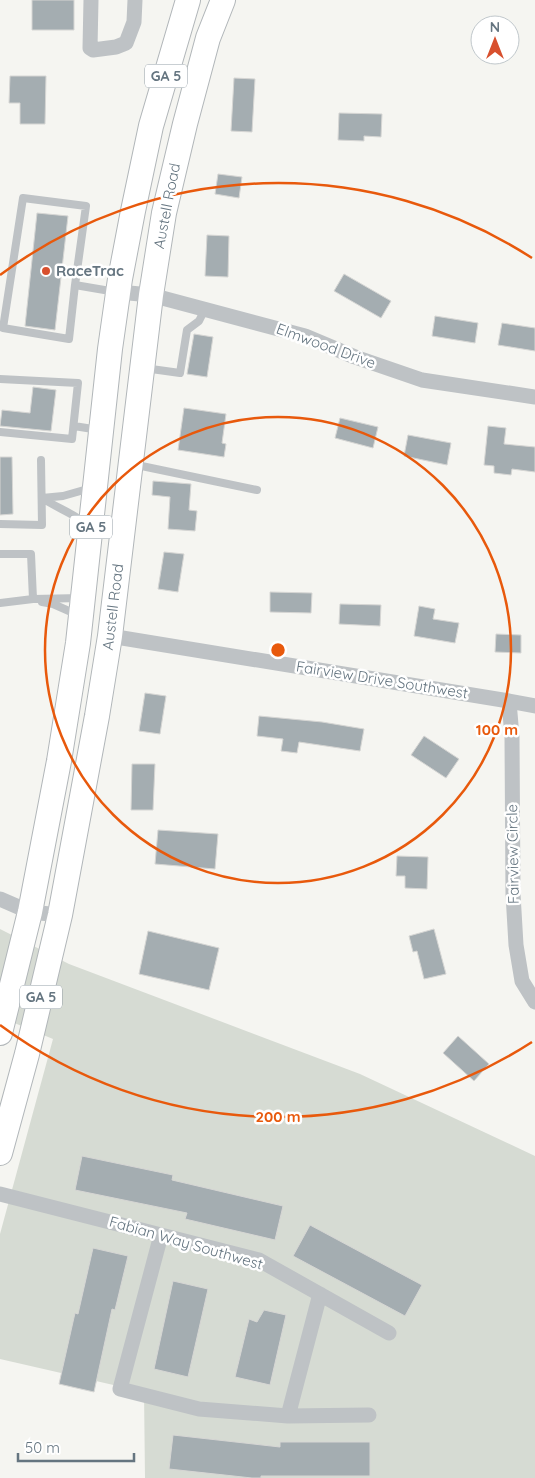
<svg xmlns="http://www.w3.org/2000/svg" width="535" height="1478" viewBox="0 0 535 1478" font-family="Quicksand,sans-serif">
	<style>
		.green { fill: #d6dbd3 }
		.building { fill: #a4adb1; stroke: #d6d6d4 }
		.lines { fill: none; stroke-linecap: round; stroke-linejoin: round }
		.primary-casing { stroke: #b1b6b9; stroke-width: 26 }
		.service { stroke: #bec2c5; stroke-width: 8 }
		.minor { stroke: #bec2c5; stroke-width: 15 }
		.primary { stroke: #fff; stroke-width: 24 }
		.ring { fill: none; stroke: #e8590c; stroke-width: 2.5 }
		.poi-dot { fill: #d8502e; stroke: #fff; stroke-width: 2 }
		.labels { text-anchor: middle; stroke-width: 5; stroke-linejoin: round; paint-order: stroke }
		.shield { fill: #fff; stroke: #939ea6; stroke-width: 1 }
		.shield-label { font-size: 14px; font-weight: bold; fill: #657580 }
		.street-label { font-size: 15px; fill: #657580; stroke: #fff }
		.poi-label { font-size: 15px; font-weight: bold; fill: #657580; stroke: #fff; text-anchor: start }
		.centre { fill: #e8590c; stroke: #fff; stroke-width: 2.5 }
		.ring-label { font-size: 15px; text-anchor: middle; font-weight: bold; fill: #e8590c; stroke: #fff; stroke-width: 5; stroke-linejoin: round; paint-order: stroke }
	</style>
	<rect width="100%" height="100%" fill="#f5f5f1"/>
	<!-- green -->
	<path class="green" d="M 0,929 L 69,964 L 360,1074 L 535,1156 L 535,1478 L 145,1478 L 144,1392 L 0,1359 L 0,1234 L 53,1039 L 0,1017 Z"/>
	<!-- building -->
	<path class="building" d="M 32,0 L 74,0 L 74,30 L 32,30 Z
		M 10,76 L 46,76 L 45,124 L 20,124 L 20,103 L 9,103 Z
		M 234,78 L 255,79 L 252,132 L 231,131 Z
		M 339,113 L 382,114 L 381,137 L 364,136 L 364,141 L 338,140 Z
		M 218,174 L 242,177 L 239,198 L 215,194 Z
		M 37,213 L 68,216 L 55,330 L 25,326 Z
		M 207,235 L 229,236 L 228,277 L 205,276 Z
		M 344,274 L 391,301 L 381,318 L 334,291 Z
		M 435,316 L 478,323 L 475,343 L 432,336 Z
		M 502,323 L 535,328 L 535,351 L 498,345 Z
		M 194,334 L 213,337 L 207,377 L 187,374 Z
		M 33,387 L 56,390 L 51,431 L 0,426 L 2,410 L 30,413 Z
		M 184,408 L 226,414 L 222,443 L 226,444 L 224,457 L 178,450 Z
		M 340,418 L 378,427 L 373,448 L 335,438 Z
		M 488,426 L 506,428 L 504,444 L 535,447 L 535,472 L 512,469 L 511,475 L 494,473 L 494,466 L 484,465 Z
		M 408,435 L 451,443 L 447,465 L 404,456 Z
		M 0,457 L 12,457 L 13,514 L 0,515 Z
		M 153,481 L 191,484 L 189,510 L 197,511 L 195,531 L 168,529 L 170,497 L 152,495 Z
		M 164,552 L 184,554 L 178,592 L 158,589 Z
		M 270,592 L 312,593 L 311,613 L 270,612 Z
		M 340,604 L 381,605 L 380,626 L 339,624 Z
		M 419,606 L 435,609 L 433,619 L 459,623 L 455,643 L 414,636 Z
		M 496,634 L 521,635 L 521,653 L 495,652 Z
		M 145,693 L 166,696 L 160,734 L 139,731 Z
		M 259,716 L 322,722 L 364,729 L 360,751 L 299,742 L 297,753 L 281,751 L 283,739 L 257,736 Z
		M 424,736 L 459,759 L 446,778 L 411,755 Z
		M 132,764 L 155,764 L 153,810 L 131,810 Z
		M 158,830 L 218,834 L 215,869 L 155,864 Z
		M 397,856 L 428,857 L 427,889 L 405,888 L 405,876 L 396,876 Z
		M 434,929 L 446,974 L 424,979 L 417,951 L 413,952 L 409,936 Z
		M 148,931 L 219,948 L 209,990 L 139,974 Z
		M 458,1036 L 489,1064 L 474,1081 L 443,1053 Z
		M 82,1156 L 173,1175 L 172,1180 L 283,1206 L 275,1240 L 185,1219 L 187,1213 L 75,1190 Z
		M 310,1225 L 422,1285 L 405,1316 L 293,1256 Z
		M 93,1248 L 128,1256 L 115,1310 L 112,1309 L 94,1392 L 59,1384 L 75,1313 L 78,1314 Z
		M 173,1281 L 208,1289 L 188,1377 L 154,1369 Z
		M 264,1310 L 286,1315 L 270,1385 L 235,1377 L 249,1319 L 257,1322 Z
		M 173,1435 L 280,1447 L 280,1442 L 370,1442 L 370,1476 L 261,1476 L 261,1478 L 252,1478 L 169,1469 Z"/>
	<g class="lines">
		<defs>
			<path id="primary" d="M 0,1033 L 30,912 L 59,761 L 78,643 L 110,349 L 120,279 L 133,211 L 151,126 L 188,0
				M 0,1153 L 27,1054 L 60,915 L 97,716 L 110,636 L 151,295 L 164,213 L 185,124 L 208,38 L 223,0"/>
		</defs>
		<!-- primary casing -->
		<use href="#primary" class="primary-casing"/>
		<!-- service -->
		<path class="service" d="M 75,285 L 69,339 L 3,328 L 23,198 L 86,206 L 75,285 L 116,292
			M 144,368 L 180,373 L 187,330 L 199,321 L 205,309
			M 0,379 L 78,383 L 72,439 L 0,432
			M 74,426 L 99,430
			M 132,464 L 257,490
			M 0,524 L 42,525 L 41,460
			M 86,524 C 73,513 57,508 42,498 L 63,496 L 91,488
			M 0,554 L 31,554 L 33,599
			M 42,602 L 53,604 L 78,615
			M 0,603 L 33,599 L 81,598"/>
		<!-- minor -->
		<path class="minor" d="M 91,0 L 90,48 L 93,50 L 116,47 L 126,43 L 134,22 L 135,0
			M 118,292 L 151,295 L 305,336 L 355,357 L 422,380 L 535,397
			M 110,636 L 509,701 L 535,706
			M 509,701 L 512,737 L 513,894 L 516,945 L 522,981 L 535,1002
			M 0,899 L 30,912 L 60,915
			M 0,1194 L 259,1260 L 389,1333
			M 161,1235 L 120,1389 L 199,1409 L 288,1416 L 369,1415
			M 288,1416 L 320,1294"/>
		<!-- primary -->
		<use href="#primary" class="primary"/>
	</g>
	<!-- distance rings -->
	<g class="ring">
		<circle cx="278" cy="650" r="233"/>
		<path d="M532 1042A467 467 0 0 1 0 1025M0 275A467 467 0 0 1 532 258"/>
	</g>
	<!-- markers -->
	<circle class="poi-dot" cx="46" cy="271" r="5"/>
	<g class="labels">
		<!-- shield labels -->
		<g class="shield">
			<rect x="145" y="64.5" width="42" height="23" rx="4"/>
			<rect x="70" y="515.5" width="42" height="23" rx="4"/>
			<rect x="20" y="985.5" width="42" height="23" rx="4"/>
		</g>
		<g class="shield-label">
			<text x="166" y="81">GA 5</text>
			<text x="91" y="532">GA 5</text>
			<text x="41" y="1002">GA 5</text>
		</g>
		<!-- street labels -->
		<g class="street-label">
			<text transform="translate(167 206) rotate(-79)" y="5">Austell Road</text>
			<text transform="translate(326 346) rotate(20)" y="5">Elmwood Drive</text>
			<text transform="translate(113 607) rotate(-83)" y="5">Austell Road</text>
			<text transform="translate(382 680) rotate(9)" y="5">Fairview Drive Southwest</text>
			<text transform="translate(513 854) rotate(-91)" y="5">Fairview Circle</text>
			<text transform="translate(186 1243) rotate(16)" y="5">Fabian Way Southwest</text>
		</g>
		<!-- poi labels -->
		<g class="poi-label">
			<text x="56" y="276">RaceTrac</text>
		</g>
	</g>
	<circle cx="278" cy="650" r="8" class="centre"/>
	<g class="ring-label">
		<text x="497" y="735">100 m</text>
		<text x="278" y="1122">200 m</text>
	</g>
	<!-- north arrow -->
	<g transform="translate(495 40)"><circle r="24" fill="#ffffff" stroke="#c1c8cc"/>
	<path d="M0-4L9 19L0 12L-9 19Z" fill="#d8502e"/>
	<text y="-8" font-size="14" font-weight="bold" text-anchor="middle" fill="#657580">N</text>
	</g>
	<!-- scale -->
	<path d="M18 1453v8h116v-8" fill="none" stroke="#657580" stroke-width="2.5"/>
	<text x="25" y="1453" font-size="15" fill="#657580" stroke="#ffffff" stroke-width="4" paint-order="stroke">50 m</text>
</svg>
